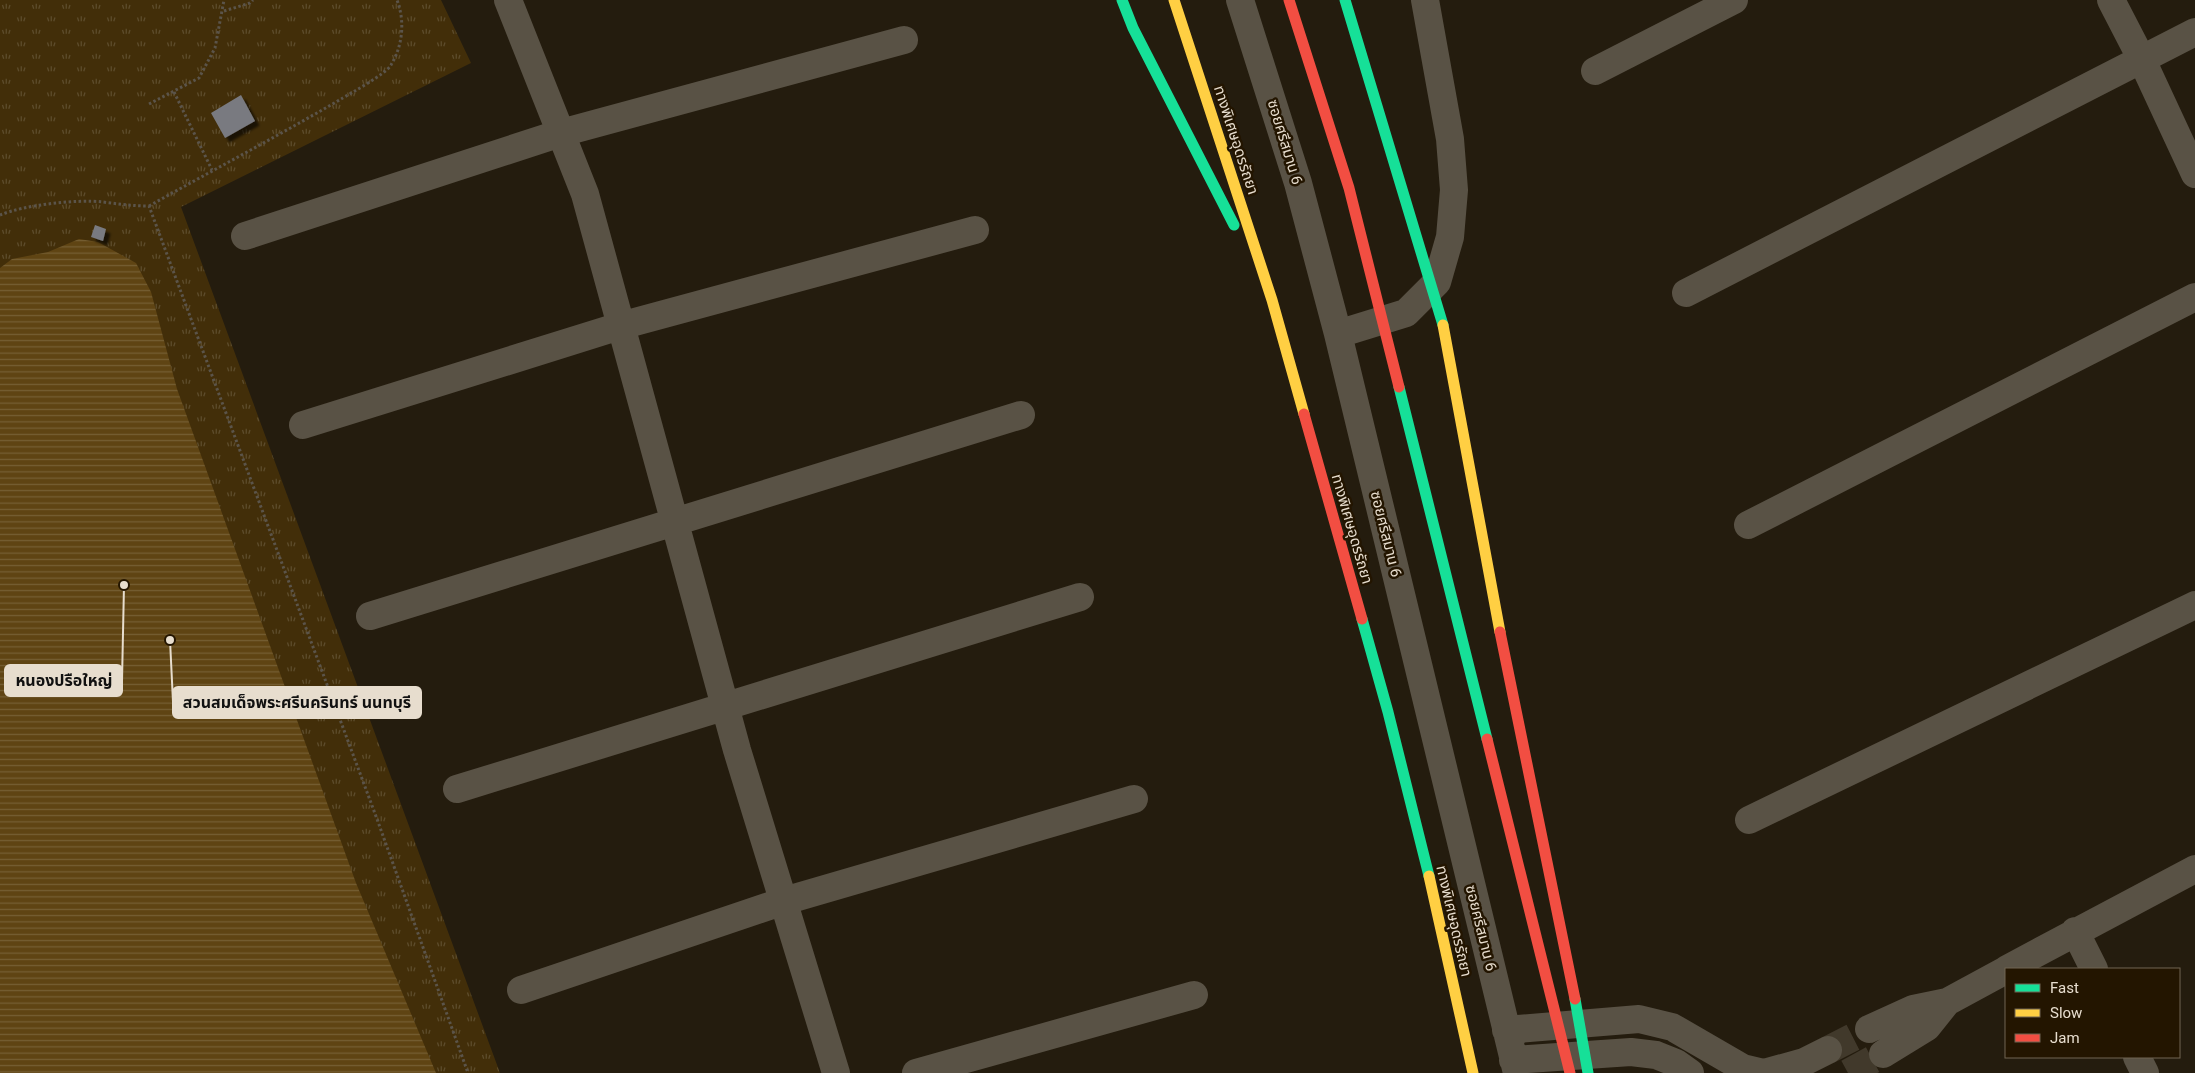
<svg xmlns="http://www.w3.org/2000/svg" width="2195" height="1073" viewBox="0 0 2195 1073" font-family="Roboto,'Noto Sans Thai',sans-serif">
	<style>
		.park { fill: url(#park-tufts) }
		.water { fill: url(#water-rules) }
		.building { fill: #797a80; filter: url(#shadow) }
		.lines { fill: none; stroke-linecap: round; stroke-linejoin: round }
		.street-tunnel { stroke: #41392b; stroke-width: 28; stroke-dasharray: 28 14; stroke-linecap: butt }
		.path { stroke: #5b544a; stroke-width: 3; stroke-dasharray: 2.5 2.5; stroke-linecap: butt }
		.street { stroke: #595245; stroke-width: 28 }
		.fast { stroke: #16e098; stroke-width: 11 }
		.slow { stroke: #ffcf43; stroke-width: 11 }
		.jam { stroke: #f24e42; stroke-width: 11 }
		.fast-bridge { stroke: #16e098; stroke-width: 11 }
		.slow-bridge { stroke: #ffcf43; stroke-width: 11 }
		.jam-bridge { stroke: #f24e42; stroke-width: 11 }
		.labels { text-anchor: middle; stroke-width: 5; stroke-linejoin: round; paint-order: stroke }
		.street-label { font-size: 15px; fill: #e7ddce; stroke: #231500 }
		.leader { fill: none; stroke: #e7ddce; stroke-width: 2 }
		.callout-dot { fill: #e7ddce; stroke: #231500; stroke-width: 2 }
		.callout { fill: #e7ddce; stroke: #e7ddce; stroke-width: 2 }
		.callout-label { font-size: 16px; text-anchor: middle; font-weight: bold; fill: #111 }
	</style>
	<defs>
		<pattern id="park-tufts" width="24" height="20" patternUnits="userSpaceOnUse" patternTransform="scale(1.25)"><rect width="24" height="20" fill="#422e09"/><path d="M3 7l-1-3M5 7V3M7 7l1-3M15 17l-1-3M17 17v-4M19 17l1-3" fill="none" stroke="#5d4c2c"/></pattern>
		<pattern id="water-rules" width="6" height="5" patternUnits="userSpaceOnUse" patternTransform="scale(1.25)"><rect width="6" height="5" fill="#5f4413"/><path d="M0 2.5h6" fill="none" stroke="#765f34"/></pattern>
		<filter id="shadow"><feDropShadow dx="4.5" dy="4.5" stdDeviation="1" flood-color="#0009"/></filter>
	</defs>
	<rect width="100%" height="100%" fill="#241c0e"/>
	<!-- park -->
	<path class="park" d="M 0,0 L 441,0 L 471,63 L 181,207 L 500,1073 L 0,1073 Z"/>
	<!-- water -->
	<path class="water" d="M 79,239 L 98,242 L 136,263 L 151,292 L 177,389 L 356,883 L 436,1073 L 0,1073 L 0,268 L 12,259 L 48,252 Z"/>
	<!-- building -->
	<path class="building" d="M 241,95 L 255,121 L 225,138 L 211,113 Z
		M 95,225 L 106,229 L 103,241 L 91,237 Z"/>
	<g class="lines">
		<!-- street-tunnel -->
		<path class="street-tunnel" d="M 1828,1050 L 1869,1029
			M 1848,1073 L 1883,1054"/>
		<!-- path -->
		<path class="path" d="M 224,11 L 250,3 L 253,0
			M 174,92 L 212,170
			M 149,104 L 199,78 L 215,48 L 224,0
			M 149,206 C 213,170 278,136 341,99 C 351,93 386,74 391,65 C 403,45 405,21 397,0
			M 0,215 C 24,205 77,199 103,202 C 119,204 133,206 149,206 L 377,819 L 468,1073"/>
		<!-- street -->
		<path class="street" d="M 508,0 L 585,194 L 737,750 L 836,1073
			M 1240,0 L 1298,183 L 1338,334 L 1517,1073
			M 2111,0 L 2142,60 L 2195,174
			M 1595,71 L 1734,0
			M 245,236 L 561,133 L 904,40
			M 1686,293 L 2195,32
			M 1338,334 L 1406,313 L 1437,282 L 1450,237 L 1454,190 L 1450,139 L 1425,0
			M 303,425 L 620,326 L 975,230
			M 1748,525 L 2195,297
			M 370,616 L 1021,415
			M 457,789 L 1080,597
			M 1749,820 L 2195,605
			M 2075,931 L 2094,969
			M 2007,969 L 2195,869
			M 521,990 L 784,901 L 1134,799
			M 1869,1029 L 1913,1009 L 1947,1002 L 2006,970
			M 1506,1030 L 1639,1019 L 1672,1027 L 1743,1068 L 1764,1073 L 1804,1062 L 1828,1050
			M 1883,1054 L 1927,1027 L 1947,1002
			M 2137,1057 L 2145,1073
			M 1513,1060 L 1631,1052 L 1656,1055 L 1676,1063 L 1690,1073
			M 916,1073 L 1194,995"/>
		<!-- fast -->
		<path class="fast" d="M 1122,0 L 1133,28 L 1234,225
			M 1362,619 L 1388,712 L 1429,876"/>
		<!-- slow -->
		<path class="slow" d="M 1174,0 L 1272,300 L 1304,414
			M 1429,876 L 1473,1073"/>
		<!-- jam -->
		<path class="jam" d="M 1304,414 L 1362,619"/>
		<!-- fast-bridge -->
		<path class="fast-bridge" d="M 1345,0 L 1443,325
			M 1399,387 L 1487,739
			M 1575,999 L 1588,1073"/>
		<!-- slow-bridge -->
		<path class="slow-bridge" d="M 1443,325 L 1500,632"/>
		<!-- jam-bridge -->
		<path class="jam-bridge" d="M 1289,0 L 1349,188 L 1399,387
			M 1500,632 L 1575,999
			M 1487,739 L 1570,1073"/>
	</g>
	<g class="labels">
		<!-- street labels -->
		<g class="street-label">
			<text transform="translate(1236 140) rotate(72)" y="5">ทางพิเศษอุดรรัถยา</text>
			<text transform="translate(1285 142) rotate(73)" y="5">ซอยศรีสมาน 6</text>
			<text transform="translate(1352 529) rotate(74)" y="5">ทางพิเศษอุดรรัถยา</text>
			<text transform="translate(1386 534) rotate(76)" y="5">ซอยศรีสมาน 6</text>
			<text transform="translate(1454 921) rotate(77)" y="5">ทางพิเศษอุดรรัถยา</text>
			<text transform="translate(1481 928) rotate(76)" y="5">ซอยศรีสมาน 6</text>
		</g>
	</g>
	<!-- callouts -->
	<path class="leader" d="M124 585L122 681M170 640L173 702"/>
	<g class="callout-dot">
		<circle cx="124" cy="585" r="5"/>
		<circle cx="170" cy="640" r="5"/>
	</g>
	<g class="callout">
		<rect x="5" y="665" width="117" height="31" rx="5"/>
		<rect x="173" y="687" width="248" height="31" rx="5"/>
	</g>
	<g class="callout-label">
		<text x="64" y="686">หนองปรือใหญ่</text>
		<text x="297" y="708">สวนสมเด็จพระศรีนครินทร์ นนทบุรี</text>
	</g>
	<!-- legend -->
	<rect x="2005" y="968" width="175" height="90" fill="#231500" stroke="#716552"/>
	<rect x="2015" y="984" width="25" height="8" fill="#16e098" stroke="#716552"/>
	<text x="2050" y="993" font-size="15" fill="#e7ddce">Fast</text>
	<rect x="2015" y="1009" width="25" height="8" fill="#ffcf43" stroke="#716552"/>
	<text x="2050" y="1018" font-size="15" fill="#e7ddce">Slow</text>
	<rect x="2015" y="1034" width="25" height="8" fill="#f24e42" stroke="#716552"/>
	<text x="2050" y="1043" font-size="15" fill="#e7ddce">Jam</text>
</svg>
